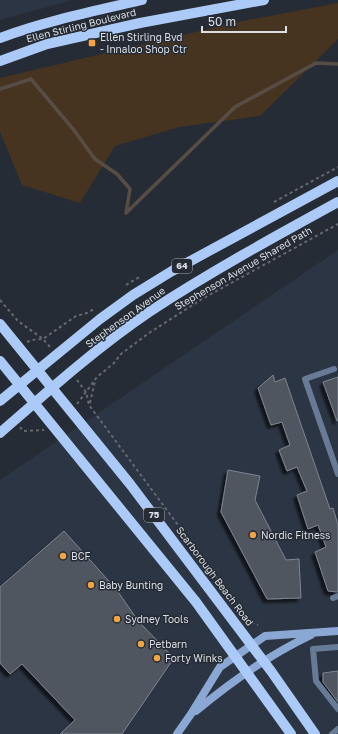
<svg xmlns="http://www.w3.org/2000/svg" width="338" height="734" viewBox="0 0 338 734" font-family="'Golos Text',sans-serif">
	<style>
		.built { fill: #2c3543 }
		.green { fill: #473420 }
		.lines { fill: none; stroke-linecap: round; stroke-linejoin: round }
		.stream { stroke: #584d45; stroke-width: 3.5 }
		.building { fill: #4f5660; stroke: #7d8590; filter: url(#shadow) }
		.path { stroke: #656a72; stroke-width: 2; stroke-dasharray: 3 3; stroke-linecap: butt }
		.lane { stroke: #687b96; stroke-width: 6 }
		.secondary { stroke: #8aa8d3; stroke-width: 8 }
		.primary { stroke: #abcaf7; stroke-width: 10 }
		.poi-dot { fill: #f3a443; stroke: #262c35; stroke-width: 1.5 }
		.labels { text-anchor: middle; stroke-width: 3; stroke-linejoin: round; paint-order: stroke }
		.shield { fill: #262c35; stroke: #a5a9b0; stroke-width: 1 }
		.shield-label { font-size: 9px; font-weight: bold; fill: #dbdfe5 }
		.street-label { font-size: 10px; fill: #dbdfe5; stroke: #262c35 }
		.poi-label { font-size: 10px; fill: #dbdfe5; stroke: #262c35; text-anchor: start }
	</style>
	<defs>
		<filter id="shadow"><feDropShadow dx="-3.5" dy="3.5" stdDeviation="1" flood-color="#0009"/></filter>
	</defs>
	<rect width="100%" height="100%" fill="#262c35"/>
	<!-- built -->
	<path class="built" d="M 0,0 L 73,0 L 0,20 Z
		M 338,250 L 338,734 L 0,734 L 0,480 Z"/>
	<!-- green -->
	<path class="green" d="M 338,3 L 338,39 L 260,116 L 179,127 L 115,146 L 80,203 L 22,185 L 0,132 L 0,78 L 238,22 Z"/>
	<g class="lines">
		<!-- stream -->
		<path class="stream" d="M 0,89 L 31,79 L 73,129 L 95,159 L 117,174 L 130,189 L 126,213 L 235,107 L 316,63 L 338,64"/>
	</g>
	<!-- building -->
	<path class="building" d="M 273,375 L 275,382 L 285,378 L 330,509 L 333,508 L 338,525 L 338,592 L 328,591 L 315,552 L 326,547 L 318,525 L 308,529 L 297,495 L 307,491 L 297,467 L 287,471 L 279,450 L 290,445 L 282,422 L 271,425 L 258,388 Z
		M 338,377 L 338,421 L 337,421 L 323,382 Z
		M 228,470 L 260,476 L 255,500 L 286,560 L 299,559 L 301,598 L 267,599 L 221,512 Z
		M 64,531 L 116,589 L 139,622 L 174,658 L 122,734 L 60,734 L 75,720 L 22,664 L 10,674 L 0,663 L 0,587 Z
		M 338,671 L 338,702 L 323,682 L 323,673 Z"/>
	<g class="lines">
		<!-- path -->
		<path class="path" d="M 274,202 L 338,167
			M 126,285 L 141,276
			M 0,300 L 18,321 L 43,339 L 50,347
			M 27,342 L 31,340 L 43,339 L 76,316 L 87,313 L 94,309
			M 77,380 L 86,392 L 89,405 L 249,621 L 258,625
			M 90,403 L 95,381
			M 77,404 L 97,377 L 114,363 L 121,354 L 149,333 L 202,299 L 338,224
			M 20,427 L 23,431 L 44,430"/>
		<!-- lane -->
		<path class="lane" d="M 334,369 L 305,379 L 338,474
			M 333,598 L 338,596
			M 338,647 L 313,649 L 316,681 L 338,709
			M 332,734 L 338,729"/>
		<!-- secondary -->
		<path class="secondary" d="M 196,711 C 232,681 269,655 311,635
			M 177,734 L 191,714 L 220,667 L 265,636 L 338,631"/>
		<!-- primary -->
		<path class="primary" d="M 0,38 C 46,21 95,11 142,0
			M 0,61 L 47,44 L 140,23 L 264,0
			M 0,324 L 130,484 L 271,671 L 315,734
			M 0,361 L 196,602 L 291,734
			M 0,401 L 100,319 L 133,295 L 172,271 L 338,181
			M 0,433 C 48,391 96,348 149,312 C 210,272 274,237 338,202"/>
	</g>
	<!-- markers -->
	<g class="poi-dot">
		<rect x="88" y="39" width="8" height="8" rx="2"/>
		<circle cx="253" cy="535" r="4"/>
		<circle cx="63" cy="556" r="4"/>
		<circle cx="91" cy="585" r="4"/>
		<circle cx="117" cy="619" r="4"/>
		<circle cx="141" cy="644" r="4"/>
		<circle cx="157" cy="658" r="4"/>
	</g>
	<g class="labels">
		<!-- shield labels -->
		<g class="shield">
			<rect x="172" y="259" width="20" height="14" rx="3"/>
			<rect x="144" y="508" width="20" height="14" rx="3"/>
		</g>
		<g class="shield-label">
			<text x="182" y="269">64</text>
			<text x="154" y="518">75</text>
		</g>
		<!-- street labels -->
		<g class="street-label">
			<text transform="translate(81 25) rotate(-14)" y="4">Ellen Stirling Boulevard</text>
			<text transform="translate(243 268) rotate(-30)" y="4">Stephenson Avenue Shared Path</text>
			<text transform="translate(125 317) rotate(-36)" y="4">Stephenson Avenue</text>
			<text transform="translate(215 576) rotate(53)" y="4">Scarborough Beach Road</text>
		</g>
		<!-- poi labels -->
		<g class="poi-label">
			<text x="100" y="41">Ellen Stirling Bvd<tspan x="100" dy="12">- Innaloo Shop Ctr</tspan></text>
			<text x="261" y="539">Nordic Fitness</text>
			<text x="71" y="560">BCF</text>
			<text x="99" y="589">Baby Bunting</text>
			<text x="125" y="623">Sydney Tools</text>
			<text x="149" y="648">Petbarn</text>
			<text x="165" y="662">Forty Winks</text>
		</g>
	</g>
	<!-- scale -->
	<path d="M202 26v6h84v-6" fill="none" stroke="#dbdfe5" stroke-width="2"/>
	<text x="208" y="26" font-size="12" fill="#dbdfe5" stroke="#262c35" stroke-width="3" paint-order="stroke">50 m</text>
</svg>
